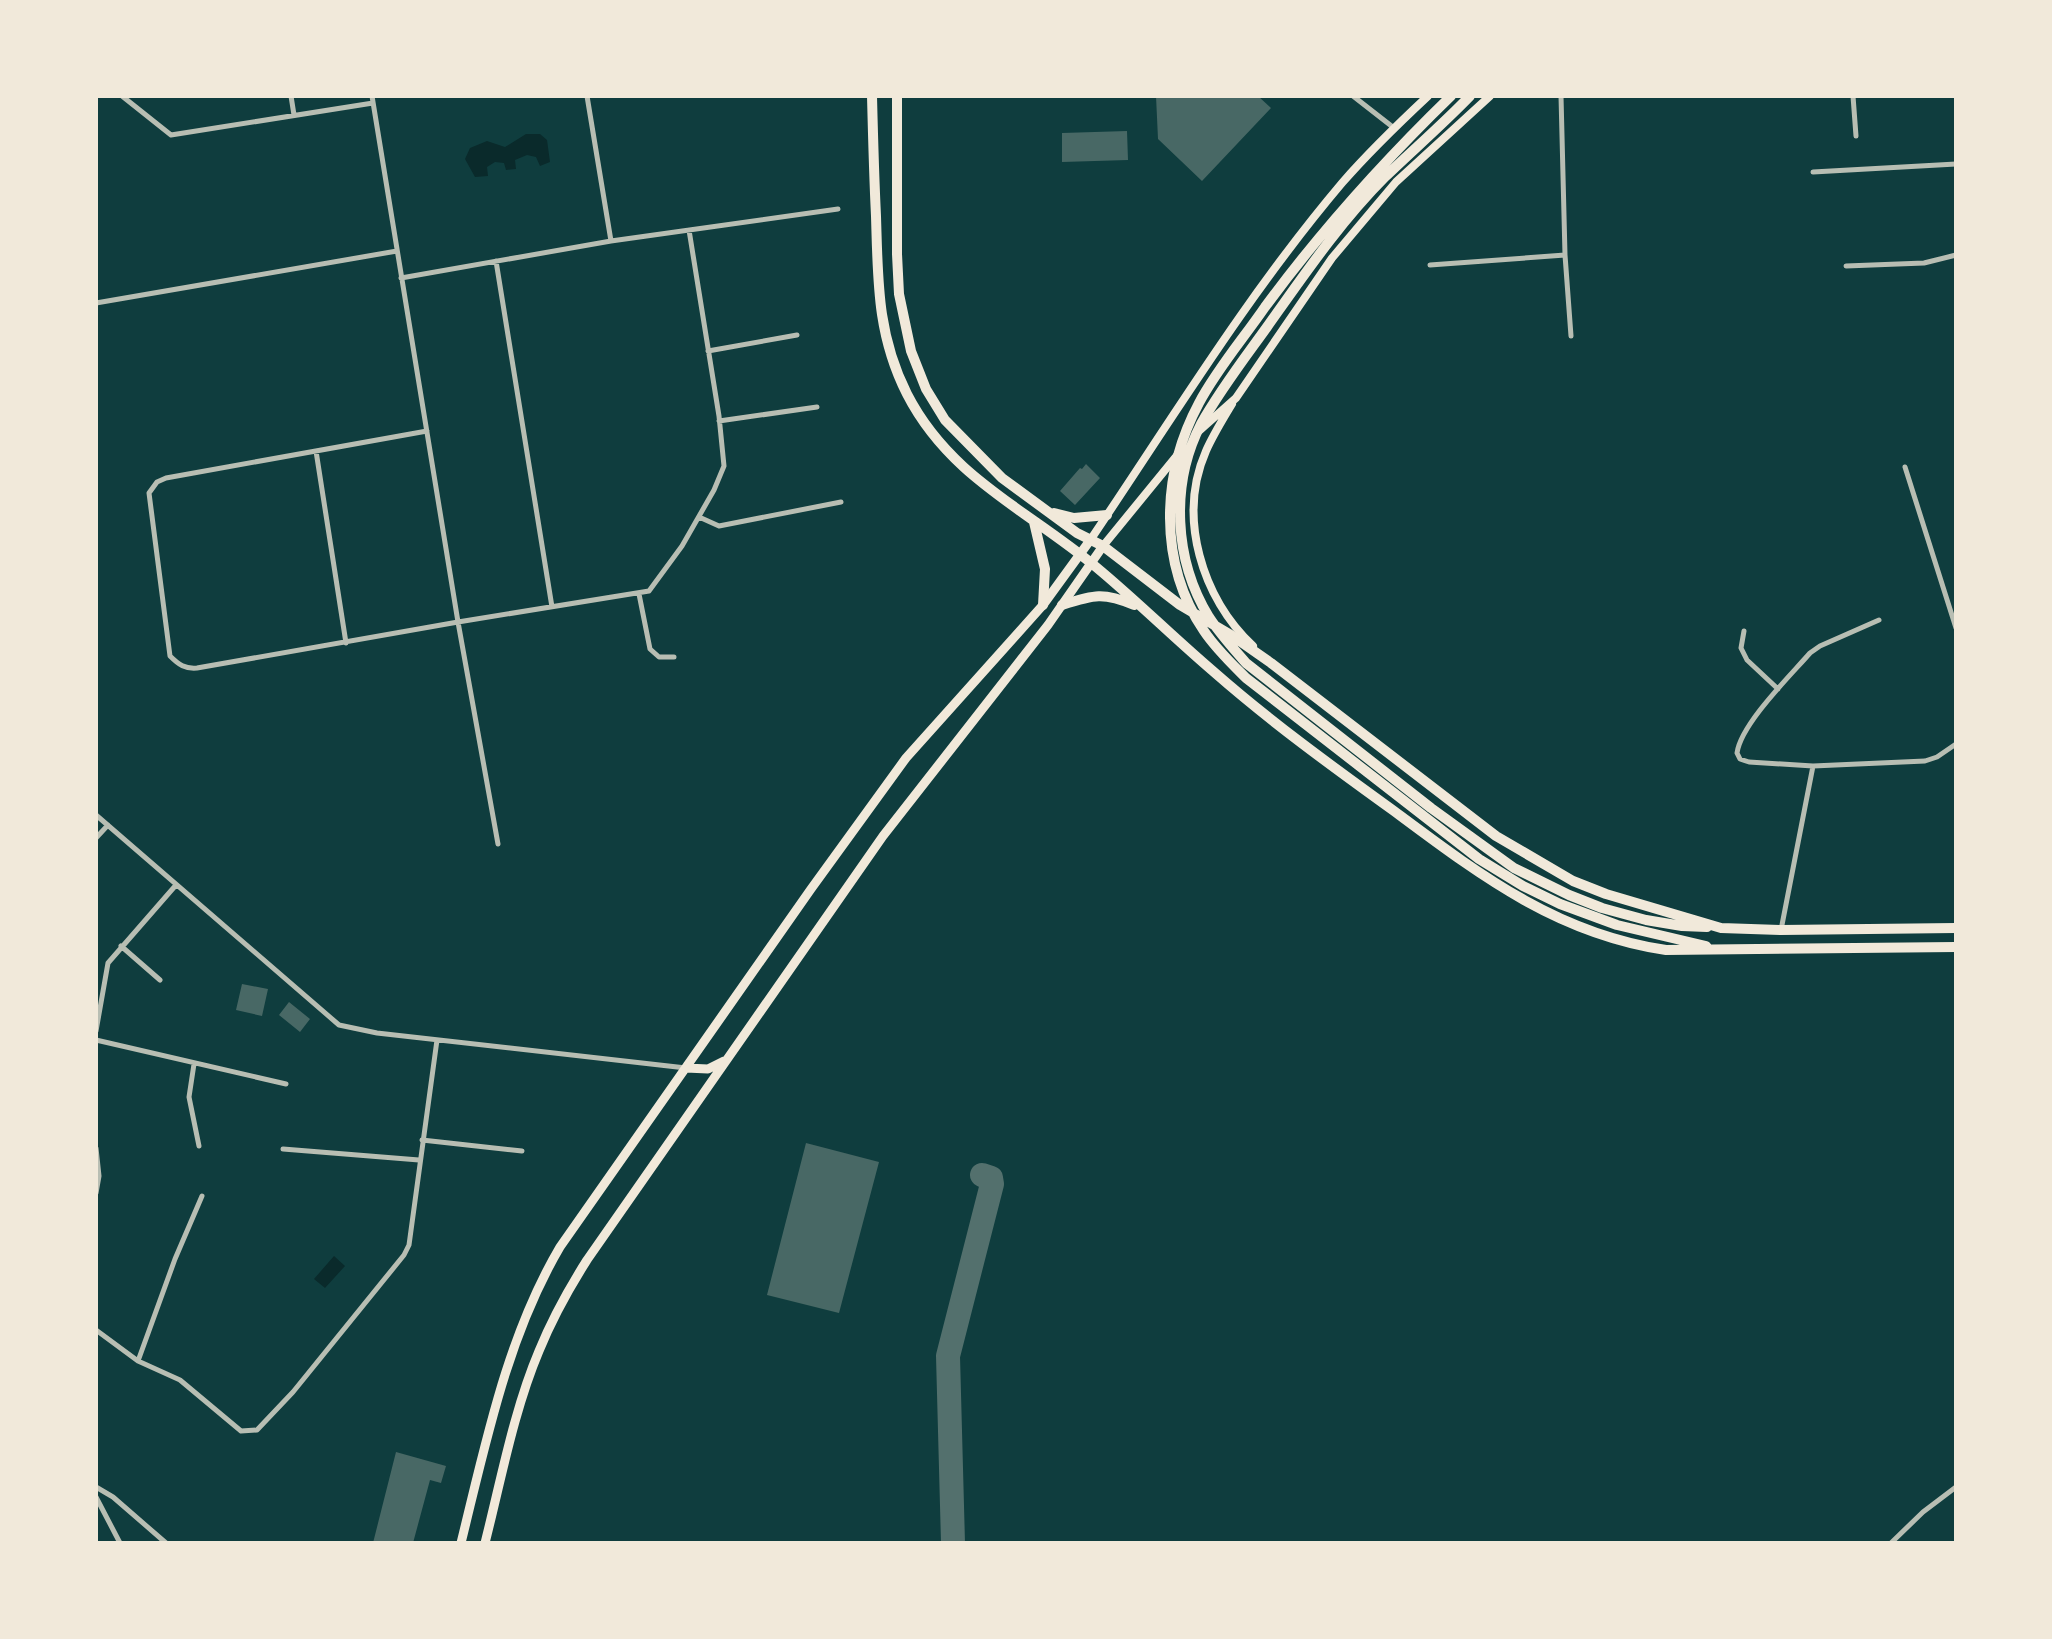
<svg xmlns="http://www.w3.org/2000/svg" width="2052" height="1639" viewBox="0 0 2052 1639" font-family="'Space Grotesk',sans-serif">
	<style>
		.water { fill: #0a2a2b }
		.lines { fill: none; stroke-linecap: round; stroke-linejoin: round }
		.taxiway { stroke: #53706d; stroke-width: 24 }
		.building { fill: #486865 }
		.minor { stroke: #b8beb3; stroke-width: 5 }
		.secondary { stroke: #f1e9da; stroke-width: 8 }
		.primary { stroke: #f1e9da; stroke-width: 9 }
		.trunk { stroke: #f1e9da; stroke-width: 10 }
	</style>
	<rect width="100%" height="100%" fill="#0f3d3e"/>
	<!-- water -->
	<path class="water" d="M 526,134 L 540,134 L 547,140 L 550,162 L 540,166 L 536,157 L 527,155 L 515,160 L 516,169 L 506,170 L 504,163 L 495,162 L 487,167 L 488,176 L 475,177 L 465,159 L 470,148 L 487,141 L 505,147 Z
		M 334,1256 L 345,1266 L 325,1288 L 314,1279 Z"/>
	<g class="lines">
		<!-- taxiway -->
		<path class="taxiway" d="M 953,1543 L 948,1356 L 992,1184 L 991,1178 L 982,1175"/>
	</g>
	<!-- building -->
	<path class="building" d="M 1156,96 L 1258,96 L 1271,108 L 1202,181 L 1158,139 Z
		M 1127,131 L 1128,160 L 1062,162 L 1062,133 Z
		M 1086,464 L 1100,478 L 1075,505 L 1060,491 L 1080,468 L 1082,469 Z
		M 242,984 L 268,989 L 262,1016 L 236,1010 Z
		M 289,1002 L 310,1019 L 300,1032 L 279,1015 Z
		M 806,1143 L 879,1162 L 839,1313 L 767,1295 Z
		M 396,1452 L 446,1466 L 441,1483 L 430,1480 L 413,1543 L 373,1543 Z"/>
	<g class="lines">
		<!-- minor -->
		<path class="minor" d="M 122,96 L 171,135 L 373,103
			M 291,96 L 294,115
			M 372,96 L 458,622 L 498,844
			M 587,96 L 611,241
			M 1353,96 L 1394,128
			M 1561,96 L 1565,255 L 1571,336
			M 1853,96 L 1856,136
			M 1813,172 L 1956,164
			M 496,261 L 552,607
			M 1430,265 L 1565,255
			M 1846,266 L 1924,263 L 1956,255
			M 401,278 L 611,241 L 838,209
			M 96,303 L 397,251
			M 708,351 L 797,335
			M 719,421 L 817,407
			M 427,431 L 166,478 L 157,482 L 149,493 L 170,656 C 179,665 185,669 197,668 L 458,622 L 649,591 L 682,546 L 714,490 L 724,466 L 719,416 L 689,230
			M 316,451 L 346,643
			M 1905,467 L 1956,628
			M 699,517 L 719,526 L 841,502
			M 639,594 L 650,649 L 659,657 L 674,657
			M 1879,620 L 1820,646 L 1810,653 C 1790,676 1741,724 1737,753 L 1740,759 L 1749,762 L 1813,766 L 1925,761 L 1937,757 L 1956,744
			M 1744,631 L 1741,648 L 1747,660 L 1778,689
			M 96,815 L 339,1025 L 377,1033 L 686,1068
			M 96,838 L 108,825
			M 1781,930 L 1813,766
			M 121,946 L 160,980
			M 96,1031 L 108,963 L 176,885
			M 96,1040 L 286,1084
			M 194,1064 L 189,1097 L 199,1146
			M 422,1140 L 522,1151
			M 96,1148 L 99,1176 L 96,1193
			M 283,1149 L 419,1160
			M 96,1330 L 138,1361 L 180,1380 L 241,1431 L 257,1430 L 293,1392 L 404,1255 L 409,1245 L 437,1040
			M 138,1361 L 175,1259 L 202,1196
			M 96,1487 L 113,1497 L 166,1543
			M 96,1497 L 120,1543
			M 1891,1543 L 1923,1512 L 1956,1487"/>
		<!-- secondary -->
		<path class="secondary" d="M 1232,404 C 1223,419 1213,435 1206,451 C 1177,517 1202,598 1253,646
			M 1200,430 L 1236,398 L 1332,258 L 1396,182 L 1490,96
			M 1091,539 C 1172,419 1248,294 1342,183 C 1369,152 1398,124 1428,96
			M 1103,546 L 1179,453"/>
		<!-- primary -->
		<path class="primary" d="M 686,1068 L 708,1069 L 724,1061
			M 461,1543 C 486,1442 507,1337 560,1247 L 811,889 L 906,758 L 1043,605 L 1091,539
			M 485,1543 C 501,1480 514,1410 539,1351 C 552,1319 568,1290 587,1260 L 883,836 L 1048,625 L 1103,546"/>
		<!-- trunk -->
		<path class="trunk" d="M 872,96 C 873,136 874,176 876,216 C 878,281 877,335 907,394 C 950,478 1028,510 1096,567 C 1137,601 1174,638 1214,672 C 1271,722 1333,767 1394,811 C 1480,875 1557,934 1666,950 L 1956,947
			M 897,96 L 897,254 L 899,294 L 911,351 L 926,389 L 945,420 L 1002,478 L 1077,533 L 1103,546 L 1180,605 L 1231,635 L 1271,663 L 1496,836 L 1573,881 L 1606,894 L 1721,928 L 1781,930 L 1956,928
			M 1451,96 C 1383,162 1321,231 1265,307 C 1243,339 1217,369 1199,403 C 1161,474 1158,563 1204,631 C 1216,649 1231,663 1246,678 L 1479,859 L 1523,886 L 1560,904 L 1617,925 L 1706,946
			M 1470,96 C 1443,124 1413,150 1385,177 C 1340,222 1304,275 1267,327 C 1244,359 1220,390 1201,424 C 1170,484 1174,560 1209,617 C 1220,634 1233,648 1246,663 L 1431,808 L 1514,868 L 1569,895 L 1602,908 L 1646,920 L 1682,926 L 1707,927
			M 1054,513 L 1074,518 L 1107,515
			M 1034,522 L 1045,569 L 1043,605
			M 1062,605 C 1094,595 1103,592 1134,605"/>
	</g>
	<!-- border -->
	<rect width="2052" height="1639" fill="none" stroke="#f1e9da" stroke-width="196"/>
</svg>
